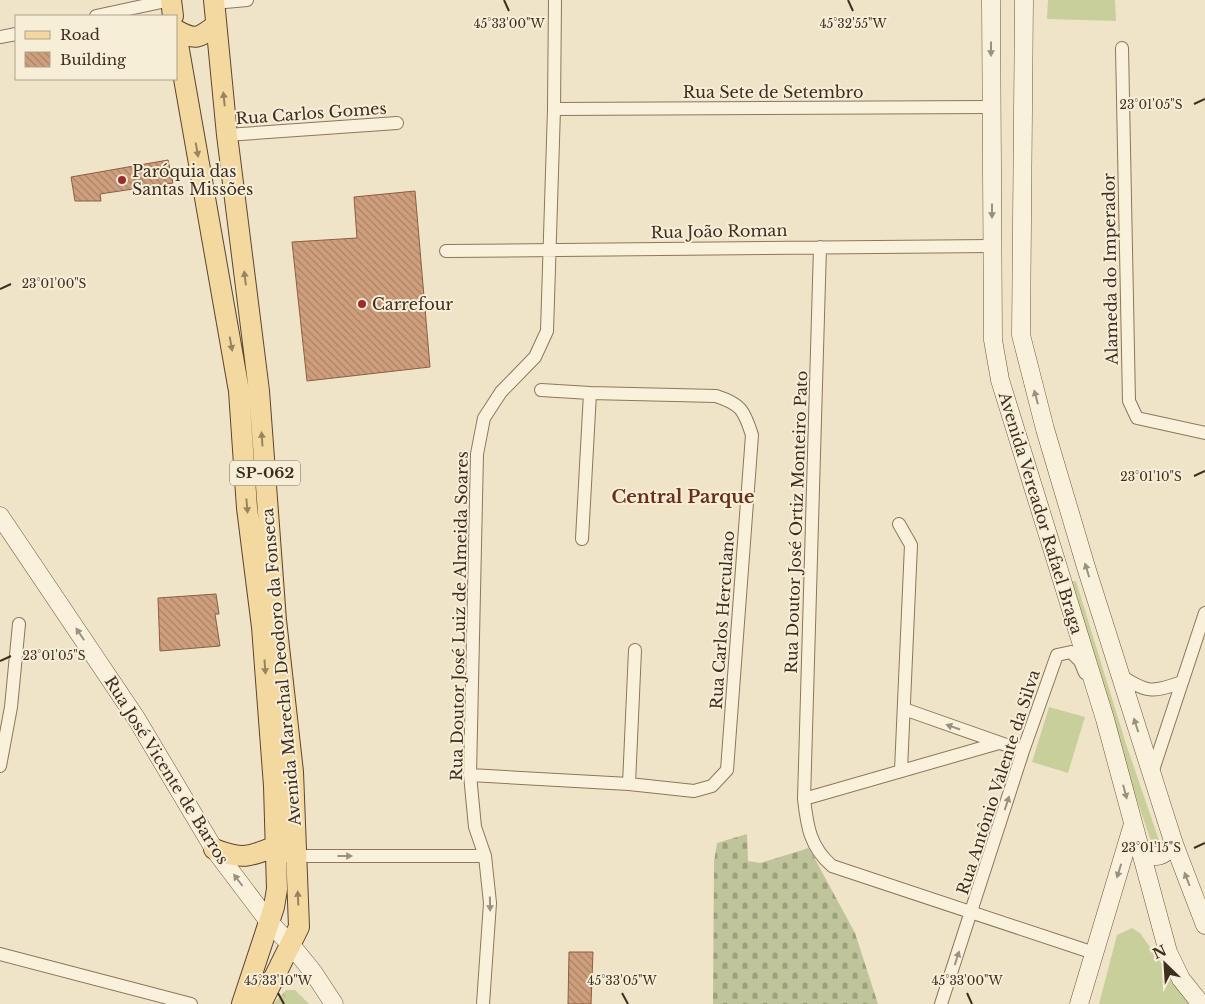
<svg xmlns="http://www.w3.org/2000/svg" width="1205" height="1004" viewBox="0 0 1205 1004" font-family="'Libre Baskerville',serif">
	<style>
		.grass { fill: #c9cf9b }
		.cemetery { fill: url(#cemetery-stones) }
		.park { fill: url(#park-crowns) }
		.building { fill: url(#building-back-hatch); stroke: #8d5f41 }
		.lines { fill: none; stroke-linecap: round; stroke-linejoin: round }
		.minor-casing { stroke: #8d765c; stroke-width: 14 }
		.secondary-casing { stroke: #6f573f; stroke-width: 19 }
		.primary-casing { stroke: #5b4430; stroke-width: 22 }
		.minor { stroke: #faf1dc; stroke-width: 12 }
		.secondary { stroke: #faf1dc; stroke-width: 18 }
		.primary { stroke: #f3d9a0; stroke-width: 20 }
		.oneway { fill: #9c907e }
		.oneway2 { fill: #988460 }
		.ticks { fill: none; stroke: #3d2e20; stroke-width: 2 }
		.poi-dot { fill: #9e2a2b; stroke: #f7eed8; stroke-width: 2 }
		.labels { text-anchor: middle; stroke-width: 4; stroke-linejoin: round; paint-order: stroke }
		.shield { fill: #f7eed8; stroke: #756857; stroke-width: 1 }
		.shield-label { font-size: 15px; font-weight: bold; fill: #3d2e20 }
		.street-label { font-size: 16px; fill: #3d2e20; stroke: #f7eed8 }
		.poi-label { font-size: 16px; fill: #3d2e20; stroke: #f7eed8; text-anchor: start }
		.neighbourhood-label { font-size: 18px; font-weight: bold; fill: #6b2e1e; stroke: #f7eed8 }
		.ticks-label { font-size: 12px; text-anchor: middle; fill: #3d2e20; stroke: #f7eed8; stroke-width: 4; stroke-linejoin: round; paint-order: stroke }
	</style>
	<defs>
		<pattern id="cemetery-stones" width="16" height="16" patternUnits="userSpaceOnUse" patternTransform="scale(1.25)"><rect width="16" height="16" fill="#bfc49a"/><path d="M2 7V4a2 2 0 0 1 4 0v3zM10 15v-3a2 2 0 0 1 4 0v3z" fill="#9ca07d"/></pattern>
		<pattern id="park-crowns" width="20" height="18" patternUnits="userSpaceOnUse" patternTransform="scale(1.25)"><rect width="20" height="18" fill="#c9cf9b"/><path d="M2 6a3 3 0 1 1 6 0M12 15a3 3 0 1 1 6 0" fill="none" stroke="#aeb285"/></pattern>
		<pattern id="building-back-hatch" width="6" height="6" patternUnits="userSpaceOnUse" patternTransform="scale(1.25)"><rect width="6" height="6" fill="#cf9f7d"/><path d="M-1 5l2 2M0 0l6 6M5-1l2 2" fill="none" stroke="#a98266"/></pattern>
	</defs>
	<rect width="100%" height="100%" fill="#f0e4c8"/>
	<!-- grass -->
	<path class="grass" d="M 1048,0 L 1115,0 L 1116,21 L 1047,19 Z
		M 1071,581 L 1076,581 L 1126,744 L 1161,846 L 1157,849 L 1153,847 L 1107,712 Z
		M 1049,707 L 1085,717 L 1068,773 L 1032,762 Z
		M 1132,928 L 1140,933 L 1190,1004 L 1099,1004 L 1117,935 Z"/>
	<!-- cemetery -->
	<path class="cemetery" d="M 747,834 L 748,861 L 760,863 L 809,848 L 855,933 L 878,1004 L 713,1004 L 714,862 L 717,843 Z"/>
	<!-- park -->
	<path class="park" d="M 286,990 L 295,990 L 309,1004 L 273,1004 Z"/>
	<!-- building -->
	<path class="building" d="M 168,160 L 173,183 L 100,194 L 101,201 L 75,201 L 71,177 Z
		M 415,191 L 430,367 L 307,381 L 292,242 L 357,238 L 354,197 Z
		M 216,594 L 219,614 L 215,614 L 220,646 L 160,651 L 158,598 Z
		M 569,952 L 593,952 L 591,1004 L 568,1004 Z"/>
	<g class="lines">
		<defs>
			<path id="minor" d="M 214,3 L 247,0
				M 96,16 L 171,0
				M 0,37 L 16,34
				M 1122,48 L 1129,401 L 1137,418 L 1205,433
				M 554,109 L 992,107
				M 227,135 L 397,123
				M 820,247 L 804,799 C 807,826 810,847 832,866 L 1094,953
				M 446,251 L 993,246
				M 899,524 L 911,545 L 901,770
				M 582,539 L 590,393
				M 1120,675 C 1147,693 1152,693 1182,682
				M 904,709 L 1023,751
				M 0,766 L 11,707 L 19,624
				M 1152,773 L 1205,613
				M 470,775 L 629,784 L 694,791 L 712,786 L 727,770 L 752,435 C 744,410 741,404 716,396 L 590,393 L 541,390
				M 629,784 L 635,650
				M 804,799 L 999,743
				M 296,856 L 485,856
				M 0,954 L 191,1004
				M 483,1004 L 490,903 L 485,856 L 475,827 L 470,775 L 477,454 L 484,418 L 501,392 L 535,357 L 547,331 L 554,109 L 555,0
				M 941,1004 L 1023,751 L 1057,655 L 1071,652 L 1080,661 L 1085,673"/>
			<path id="secondary" d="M 991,0 L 993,340 L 1000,380 L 1105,719 L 1168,952 L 1181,979 L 1201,1004
				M 1024,0 L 1021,335 L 1045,429 L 1086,567 L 1174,844 L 1205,925
				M 0,516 L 136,718 L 214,849 L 269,922 L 291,945 L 313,972 L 334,1004
				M 1142,852 C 1157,859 1163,857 1174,844
				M 1079,1004 L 1133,824"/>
			<path id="primary" d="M 171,0 L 173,16
				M 214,0 L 227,135 L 259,391 L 276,620 L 293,772 L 299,927 L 261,1004
				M 176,30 C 196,41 199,38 216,25
				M 176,33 L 239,391 L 247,508 L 262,627 L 274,786 L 277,889 L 274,907 L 242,1004
				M 214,849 C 241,860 250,857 276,846 L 287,852"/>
		</defs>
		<!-- minor casing -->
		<use href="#minor" class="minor-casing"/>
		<!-- secondary casing -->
		<use href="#secondary" class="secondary-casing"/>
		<!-- primary casing -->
		<use href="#primary" class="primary-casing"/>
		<!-- minor -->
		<use href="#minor" class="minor"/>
		<!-- secondary -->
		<use href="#secondary" class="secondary"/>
		<!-- primary -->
		<use href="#primary" class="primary"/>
	</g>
	<!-- one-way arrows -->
	<defs><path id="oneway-solid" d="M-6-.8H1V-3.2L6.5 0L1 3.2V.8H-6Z" transform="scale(1.25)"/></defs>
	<g class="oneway">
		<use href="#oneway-solid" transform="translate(991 49) rotate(90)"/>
		<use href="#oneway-solid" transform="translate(992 211) rotate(90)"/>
		<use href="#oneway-solid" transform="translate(1036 397) rotate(-105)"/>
		<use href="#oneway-solid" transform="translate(1087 570) rotate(-107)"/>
		<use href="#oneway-solid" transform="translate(80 634) rotate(-124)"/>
		<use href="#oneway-solid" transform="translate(1136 725) rotate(-108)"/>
		<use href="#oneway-solid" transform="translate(953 727) rotate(-161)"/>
		<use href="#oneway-solid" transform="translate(1125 792) rotate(75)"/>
		<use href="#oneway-solid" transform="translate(1007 803) rotate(-72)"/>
		<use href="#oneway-solid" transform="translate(345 856)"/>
		<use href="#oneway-solid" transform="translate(1119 871) rotate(107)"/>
		<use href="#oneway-solid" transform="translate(1187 879) rotate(-111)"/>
		<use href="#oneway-solid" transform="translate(238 880) rotate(-127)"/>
		<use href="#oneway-solid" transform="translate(490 904) rotate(89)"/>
		<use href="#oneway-solid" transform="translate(957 958) rotate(-72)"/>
	</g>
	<g class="oneway2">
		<use href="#oneway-solid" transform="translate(224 99) rotate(-96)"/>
		<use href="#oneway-solid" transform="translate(197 150) rotate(80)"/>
		<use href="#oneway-solid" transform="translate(245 278) rotate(-97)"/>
		<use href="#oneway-solid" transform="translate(231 344) rotate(80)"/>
		<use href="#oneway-solid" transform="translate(262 439) rotate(-94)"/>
		<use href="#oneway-solid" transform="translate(247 506) rotate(85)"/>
		<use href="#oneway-solid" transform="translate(265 667) rotate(86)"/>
		<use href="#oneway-solid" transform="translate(298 898) rotate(-93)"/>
	</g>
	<!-- ticks -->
	<path class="ticks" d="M 504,0 L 509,11M 848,0 L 853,11M 1194,104 L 1205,99M 0,289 L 11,284M 1194,476 L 1205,471M 0,661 L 11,656M 1194,848 L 1205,843M 278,993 L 284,1004M 622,993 L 628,1004M 967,993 L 972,1004"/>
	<!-- markers -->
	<g class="poi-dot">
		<circle cx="122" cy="180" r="5"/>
		<circle cx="362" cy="304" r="5"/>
	</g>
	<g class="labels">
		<!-- shield labels -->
		<rect class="shield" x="230" y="460.5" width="70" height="25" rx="4"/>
		<g class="shield-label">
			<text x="265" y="478">SP-062</text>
		</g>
		<!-- street labels -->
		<g class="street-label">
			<text x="773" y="98">Rua Sete de Setembro</text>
			<text transform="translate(311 113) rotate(-4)" y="6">Rua Carlos Gomes</text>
			<text transform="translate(719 231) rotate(-1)" y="6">Rua João Roman</text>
			<text transform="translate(1110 269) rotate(-91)" y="6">Alameda do Imperador</text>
			<text transform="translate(1041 513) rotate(73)" y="6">Avenida Vereador Rafael Braga</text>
			<text transform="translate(796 522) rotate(-88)" y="6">Rua Doutor José Ortiz Monteiro Pato</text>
			<text transform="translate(459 616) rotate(-89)" y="6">Rua Doutor José Luiz de Almeida Soares</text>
			<text transform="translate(722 620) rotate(-86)" y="6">Rua Carlos Herculano</text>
			<text transform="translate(281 667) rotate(-95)" y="6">Avenida Marechal Deodoro da Fonseca</text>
			<text transform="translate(167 770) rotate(58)" y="6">Rua José Vicente de Barros</text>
			<text transform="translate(998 782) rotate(-72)" y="6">Rua Antônio Valente da Silva</text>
		</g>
		<!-- poi labels -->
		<g class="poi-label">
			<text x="132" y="177">Paróquia das<tspan x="132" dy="18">Santas Missões</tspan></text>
			<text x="372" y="310">Carrefour</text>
		</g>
		<!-- neighbourhood labels -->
		<g class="neighbourhood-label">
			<text x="683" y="503">Central Parque</text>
		</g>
	</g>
	<g class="ticks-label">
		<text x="509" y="28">45°33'00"W</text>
		<text x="853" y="28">45°32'55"W</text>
		<text x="1151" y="109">23°01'05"S</text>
		<text x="54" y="288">23°01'00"S</text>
		<text x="1151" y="481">23°01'10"S</text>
		<text x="54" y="660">23°01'05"S</text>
		<text x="1151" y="852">23°01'15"S</text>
		<text x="622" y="985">45°33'05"W</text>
		<text x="967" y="985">45°33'00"W</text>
		<text x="278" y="985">45°33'10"W</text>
	</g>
	<!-- legend -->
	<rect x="15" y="15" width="162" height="65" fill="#f7eed8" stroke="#ada18e"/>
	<rect x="25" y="31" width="25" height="8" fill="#f3d9a0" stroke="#ada18e"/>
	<text x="60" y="40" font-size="15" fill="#3d2e20">Road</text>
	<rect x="25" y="52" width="25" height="15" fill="url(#building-back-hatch)" stroke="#ada18e"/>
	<text x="60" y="65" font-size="15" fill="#3d2e20">Building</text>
	<!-- north arrow -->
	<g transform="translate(1165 964) rotate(335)" stroke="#f7eed8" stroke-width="4" paint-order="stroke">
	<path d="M0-4L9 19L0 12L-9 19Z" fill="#3d2e20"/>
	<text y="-8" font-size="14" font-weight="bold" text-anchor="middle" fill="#3d2e20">N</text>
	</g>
</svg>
